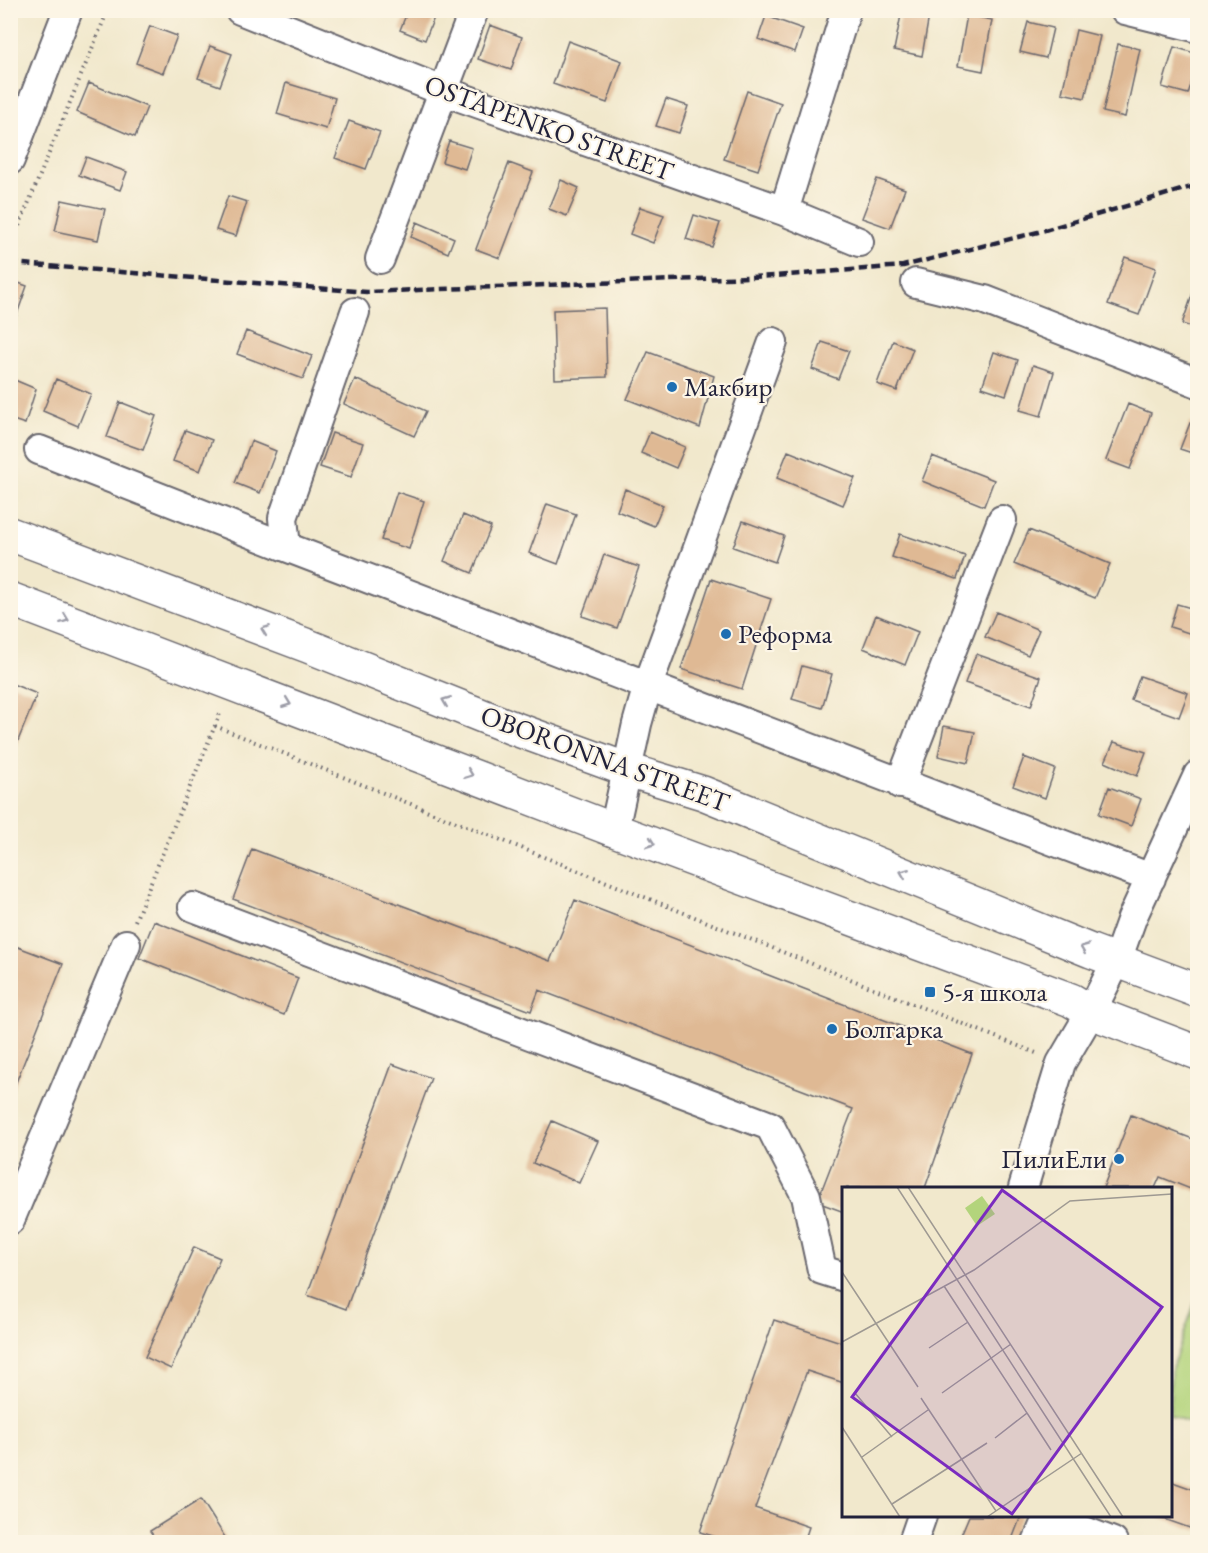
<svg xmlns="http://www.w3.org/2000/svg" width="1208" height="1553" viewBox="0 0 1208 1553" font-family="'EB Garamond',serif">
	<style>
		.green { fill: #b3d47c; stroke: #6a7b5c; stroke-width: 1.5 }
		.building { fill: #dfb994 }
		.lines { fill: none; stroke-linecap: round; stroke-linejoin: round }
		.minor-casing { stroke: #6a676e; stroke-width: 32 }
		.major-casing { stroke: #6a676e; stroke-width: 36 }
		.path { stroke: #6a676e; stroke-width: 4; stroke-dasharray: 1.5 4.5; stroke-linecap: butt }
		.minor { stroke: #fff; stroke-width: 28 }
		.major { stroke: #fff; stroke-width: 33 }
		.rail { stroke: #22223b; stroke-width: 4.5; stroke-dasharray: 9 4.5; stroke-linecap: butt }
		.oneway { stroke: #9c9ca7 }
		.poi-dot { fill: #1f6fb2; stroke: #fcf5e5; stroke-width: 2 }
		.labels { text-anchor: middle; stroke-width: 4.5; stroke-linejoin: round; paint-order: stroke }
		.street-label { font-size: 27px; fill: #22223b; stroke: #fcf5e5 }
		.poi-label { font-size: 27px; fill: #22223b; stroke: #fcf5e5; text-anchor: start }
		.inset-road { fill: none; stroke: #9e9992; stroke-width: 1.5 }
		.view { fill: #7b2cbf; fill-opacity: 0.15; stroke: #7b2cbf; stroke-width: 3 }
		.inset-edge { fill: none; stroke: #22223b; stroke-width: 3 }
	</style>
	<rect width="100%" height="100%" fill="#fcf5e5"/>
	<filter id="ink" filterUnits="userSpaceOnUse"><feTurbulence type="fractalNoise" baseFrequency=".0167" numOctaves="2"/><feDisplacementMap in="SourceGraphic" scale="12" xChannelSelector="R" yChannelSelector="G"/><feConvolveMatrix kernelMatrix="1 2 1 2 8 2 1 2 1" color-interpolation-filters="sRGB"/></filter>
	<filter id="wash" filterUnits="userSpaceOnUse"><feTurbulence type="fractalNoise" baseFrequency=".008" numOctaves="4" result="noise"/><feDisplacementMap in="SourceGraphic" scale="24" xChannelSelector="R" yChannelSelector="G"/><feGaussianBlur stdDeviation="1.35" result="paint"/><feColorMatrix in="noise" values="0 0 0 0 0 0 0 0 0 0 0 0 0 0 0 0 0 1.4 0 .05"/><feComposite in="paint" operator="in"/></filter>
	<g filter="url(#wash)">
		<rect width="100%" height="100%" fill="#f1e8cc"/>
		<!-- green -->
		<path class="green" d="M 1197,1296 L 1197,1425 L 1170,1415 L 1171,1371 Z"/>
		<g id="blocks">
			<!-- building -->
			<path class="building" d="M 408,10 L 437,10 L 425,40 L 400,30 Z
				M 902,10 L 930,10 L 922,56 L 894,50 Z
				M 967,15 L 992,20 L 983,71 L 958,66 Z
				M 766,16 L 803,29 L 795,52 L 758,39 Z
				M 1028,22 L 1053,28 L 1046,58 L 1020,52 Z
				M 490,25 L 522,37 L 511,70 L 478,59 Z
				M 150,26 L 177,36 L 163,73 L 136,63 Z
				M 1076,30 L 1100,36 L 1085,98 L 1062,93 Z
				M 568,41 L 622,61 L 607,103 L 553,84 Z
				M 1118,44 L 1140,49 L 1125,117 L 1103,112 Z
				M 210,46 L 232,54 L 220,86 L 198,78 Z
				M 1174,47 L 1198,54 L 1198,62 L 1188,94 L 1162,87 Z
				M 89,83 L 147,107 L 135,137 L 77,112 Z
				M 286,83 L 335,98 L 326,129 L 277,114 Z
				M 747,91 L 781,103 L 758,170 L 724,159 Z
				M 666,99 L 688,106 L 679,133 L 656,126 Z
				M 349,121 L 380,132 L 366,169 L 335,158 Z
				M 449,141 L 472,148 L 465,169 L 442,162 Z
				M 86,157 L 127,172 L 120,190 L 79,175 Z
				M 509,163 L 533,172 L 500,258 L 476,249 Z
				M 877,179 L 905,189 L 890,228 L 862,218 Z
				M 561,180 L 579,188 L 567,216 L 549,209 Z
				M 228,196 L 247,202 L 236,236 L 216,230 Z
				M 62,200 L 105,209 L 98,240 L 55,231 Z
				M 640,207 L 664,215 L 653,243 L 630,234 Z
				M 694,215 L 720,223 L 712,247 L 686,239 Z
				M 417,222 L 454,238 L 448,253 L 411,237 Z
				M 1125,257 L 1156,268 L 1139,315 L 1108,304 Z
				M 10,280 L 27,286 L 11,331 L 10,331 Z
				M 1195,287 L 1198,288 L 1198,329 L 1182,324 Z
				M 605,308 L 607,377 L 555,379 L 553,310 Z
				M 246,331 L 312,356 L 303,379 L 237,354 Z
				M 893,341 L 913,349 L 897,391 L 877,384 Z
				M 822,342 L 849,351 L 838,379 L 812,369 Z
				M 648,352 L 714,376 L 700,428 L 627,399 Z
				M 994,352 L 1018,360 L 1006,395 L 982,387 Z
				M 1033,365 L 1054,372 L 1041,416 L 1020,410 Z
				M 10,378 L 36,389 L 25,424 L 10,419 Z
				M 56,379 L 91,394 L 78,426 L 43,411 Z
				M 355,379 L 426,411 L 414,436 L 344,404 Z
				M 120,402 L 156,416 L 143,450 L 107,437 Z
				M 1128,404 L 1151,413 L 1130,469 L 1106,460 Z
				M 1190,423 L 1198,426 L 1198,455 L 1180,449 Z
				M 185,430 L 212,440 L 200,471 L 173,461 Z
				M 650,432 L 685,447 L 676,468 L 641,453 Z
				M 332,433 L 363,443 L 351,477 L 320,467 Z
				M 251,441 L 276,451 L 260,493 L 235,483 Z
				M 788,451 L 855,478 L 843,505 L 777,478 Z
				M 932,456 L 994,480 L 984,506 L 922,481 Z
				M 625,489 L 663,505 L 654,526 L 617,511 Z
				M 397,492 L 424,501 L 409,549 L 381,540 Z
				M 547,504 L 576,514 L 558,564 L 529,553 Z
				M 463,515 L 491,527 L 472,573 L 444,561 Z
				M 743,521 L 784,536 L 775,562 L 733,547 Z
				M 1029,530 L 1110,564 L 1095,598 L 1014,564 Z
				M 900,534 L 965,556 L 957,579 L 892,557 Z
				M 604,555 L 639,567 L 617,628 L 582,616 Z
				M 711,579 L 771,599 L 742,689 L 681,669 Z
				M 1177,604 L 1198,610 L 1198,636 L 1170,627 Z
				M 996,612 L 1039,630 L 1028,655 L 985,637 Z
				M 876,615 L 918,632 L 905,665 L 863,648 Z
				M 976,654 L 1041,677 L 1031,706 L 965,683 Z
				M 802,666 L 832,674 L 822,708 L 792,699 Z
				M 1140,676 L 1188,693 L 1179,717 L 1131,700 Z
				M 10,683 L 37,694 L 11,758 L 10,758 Z
				M 944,726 L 975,732 L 968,763 L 938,756 Z
				M 1114,742 L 1146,752 L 1137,776 L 1105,762 Z
				M 1024,757 L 1055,769 L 1045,798 L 1013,786 Z
				M 1109,787 L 1141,799 L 1131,826 L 1099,814 Z
				M 252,849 L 550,961 L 575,900 L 972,1054 L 925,1188 L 844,1188 L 844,1212 L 817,1202 L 853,1109 L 539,990 L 531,1011 L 233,899 Z
				M 154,921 L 298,978 L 284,1015 L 139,958 Z
				M 10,944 L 63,964 L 11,1095 L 10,1095 Z
				M 392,1064 L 431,1078 L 346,1309 L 307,1295 Z
				M 1131,1115 L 1198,1141 L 1198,1192 L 1160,1177 L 1155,1188 L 1103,1188 Z
				M 552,1121 L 598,1141 L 579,1183 L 533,1163 Z
				M 194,1247 L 220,1258 L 171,1369 L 145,1357 Z
				M 774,1320 L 844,1343 L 844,1383 L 807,1371 L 755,1508 L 809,1527 L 804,1542 L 732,1542 L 700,1532 Z
				M 1170,1481 L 1198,1491 L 1198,1531 L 1156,1516 L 1170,1516 Z
				M 201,1499 L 228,1542 L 158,1542 L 150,1531 Z
				M 969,1516 L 1021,1516 L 1011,1542 L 958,1542 Z"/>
		</g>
	</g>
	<g filter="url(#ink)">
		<use href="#blocks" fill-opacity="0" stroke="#6a676e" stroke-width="1.5"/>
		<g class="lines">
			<defs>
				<path id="minor" d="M 240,10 L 443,91 L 784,211 L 859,242
					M 1125,10 L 1198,28
					M 10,160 L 68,10
					M 784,211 L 846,10
					M 380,259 L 474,10
					M 916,283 L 985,300 L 1198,383
					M 355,312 L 283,518 L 286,547 C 574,657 862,769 1151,878
					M 39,450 L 286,547
					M 900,784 L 1002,520
					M 614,830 L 637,724 L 648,685 L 773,342
					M 193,907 L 770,1126 L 806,1196 L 822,1270 L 844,1277
					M 1023,1188 L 1061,1063 L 1091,1012 L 1117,960 L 1132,918 L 1198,775
					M 10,1220 L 126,944
					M 1048,1517 L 1113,1542
					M 913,1542 L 922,1516
					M 1037,1542 L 1048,1516"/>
				<path id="major" d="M 10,534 L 308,646 L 510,727 L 628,770 L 703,793 L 1091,951 L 1198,991
					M 10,599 L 614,830 L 1071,1000 L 1091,1012 L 1198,1053"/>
			</defs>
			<!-- minor casing -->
			<use href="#minor" class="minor-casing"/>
			<!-- major casing -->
			<use href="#major" class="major-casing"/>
			<!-- path -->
			<path class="path" d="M 10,248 L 108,10
				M 215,726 L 1036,1053
				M 135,921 L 221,711"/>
			<!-- minor -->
			<use href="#minor" class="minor"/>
			<!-- major -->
			<use href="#major" class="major"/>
			<!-- rail -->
			<path class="rail" d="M 10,263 L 367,292 L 775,276 L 903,266 L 1038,232 L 1198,185"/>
		</g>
		<!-- one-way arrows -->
		<defs><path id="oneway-chevron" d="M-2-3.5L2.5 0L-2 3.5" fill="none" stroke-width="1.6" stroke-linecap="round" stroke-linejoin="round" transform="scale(1.5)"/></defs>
		<g class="oneway">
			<use href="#oneway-chevron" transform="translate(65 619) rotate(21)"/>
			<use href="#oneway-chevron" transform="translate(265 630) rotate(-159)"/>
			<use href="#oneway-chevron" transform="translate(446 701) rotate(-158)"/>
			<use href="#oneway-chevron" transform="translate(287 703) rotate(21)"/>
			<use href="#oneway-chevron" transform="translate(469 774) rotate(21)"/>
			<use href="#oneway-chevron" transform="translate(651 843) rotate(20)"/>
			<use href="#oneway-chevron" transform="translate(904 873) rotate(-158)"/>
			<use href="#oneway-chevron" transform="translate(1084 948) rotate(-158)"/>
		</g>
	</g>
	<!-- markers -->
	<g class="poi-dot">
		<circle cx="672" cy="387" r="6"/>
		<circle cx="726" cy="634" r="6"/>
		<rect x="924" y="986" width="12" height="12" rx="3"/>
		<circle cx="832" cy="1029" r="6"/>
		<circle cx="1119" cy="1159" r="6"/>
	</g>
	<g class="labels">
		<!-- street labels -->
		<g class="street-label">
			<text transform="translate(549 128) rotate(20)" y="9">OSTAPENKO STREET</text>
			<text transform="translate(605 759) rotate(20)" y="9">OBORONNA STREET</text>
		</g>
		<!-- poi labels -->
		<g class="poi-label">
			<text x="684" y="396">Макбир</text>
			<text x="738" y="643">Реформа</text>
			<text x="942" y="1001">5-я школа</text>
			<text x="844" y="1038">Болгарка</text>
			<text x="1107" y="1168" text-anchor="end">ПилиЕли</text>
		</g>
	</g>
	<!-- overview -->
	<g transform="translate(842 1187)">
		<rect width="330" height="330" fill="#f1e8cc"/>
		<path d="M 140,9 L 153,27 L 135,39 L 123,21 Z" fill="#b3d47c"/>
		<path class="inset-road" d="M 55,0 L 269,330M 66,0 L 281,330M 0,85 L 76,200M 102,99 L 185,226 L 153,251M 0,155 L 132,83 L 228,14 L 330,7M 87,161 L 126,135M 13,206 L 50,250M 100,206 L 169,157M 79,211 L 154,324M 185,226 L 209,263M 0,240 L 58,330M 20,270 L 86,223M 50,317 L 145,256M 145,330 L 240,266"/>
		<path class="view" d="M 160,3 L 320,120 L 170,327 L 10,210 Z"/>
		<rect width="330" height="330" class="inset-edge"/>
	</g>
	<!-- margin -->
	<rect width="1208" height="1553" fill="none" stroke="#fcf5e5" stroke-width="36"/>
</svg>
